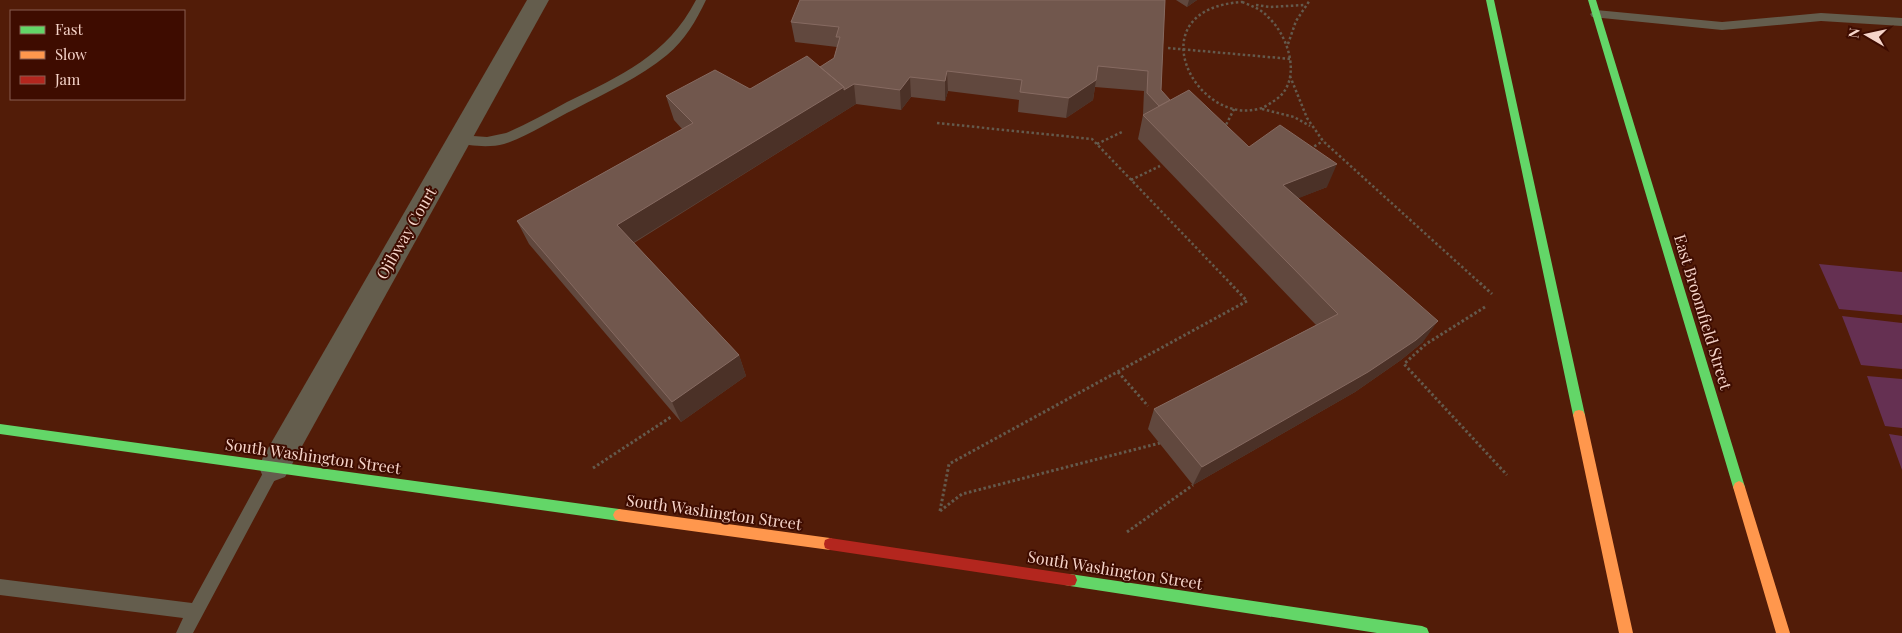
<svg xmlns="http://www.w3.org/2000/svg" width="1902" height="633" viewBox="0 0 1902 633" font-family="'Playfair Display',serif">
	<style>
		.built { fill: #521c08; fill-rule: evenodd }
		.green { fill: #653052 }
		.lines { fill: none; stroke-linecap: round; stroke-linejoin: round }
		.path-far1 { stroke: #645a4d; stroke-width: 2.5; stroke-dasharray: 2.5 2.5; stroke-linecap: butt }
		.path { stroke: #645a4d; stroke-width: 3; stroke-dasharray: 2.5 2.5; stroke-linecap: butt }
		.lane { fill: #645d4d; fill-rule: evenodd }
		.street { fill: #645d4d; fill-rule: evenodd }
		.fast { fill: #63d668; fill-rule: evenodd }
		.slow { fill: #ff974d; fill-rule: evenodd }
		.jam { fill: #b3261e; fill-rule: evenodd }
		.wall { fill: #61483e }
		.shaded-wall { fill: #4b3127 }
		.building { fill: #71574d; stroke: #866a61 }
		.labels { text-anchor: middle; stroke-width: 4; stroke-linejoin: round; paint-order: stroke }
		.street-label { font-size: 16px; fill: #f6d4c9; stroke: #3e0c00 }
	</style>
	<rect width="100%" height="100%" fill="#3a1e14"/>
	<!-- built -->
	<path class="built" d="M 0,0 L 1902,0 L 1902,633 L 0,633 ZM 11,11 L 184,11 L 184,99 L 11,99 Z"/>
	<!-- green -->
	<path class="green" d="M 1819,264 L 1902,272 L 1902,315 L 1839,309 Z
		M 1842,316 L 1902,323 L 1902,369 L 1861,365 Z
		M 1867,376 L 1902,379 L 1902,428 L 1885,426 Z
		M 1889,434 L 1902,436 L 1902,470 Z"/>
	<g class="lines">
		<!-- path-far1 -->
		<path class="path-far1" d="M 1242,2 C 1252,6 1261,9 1268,17 C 1290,37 1304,85 1272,102 C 1268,105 1263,108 1258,109 C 1194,125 1136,9 1242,2 Z
			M 1256,5 L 1270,7 L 1304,5
			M 1288,44 L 1296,21 L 1310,0
			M 1168,48 L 1291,59
			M 1290,76 L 1307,118 L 1323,141 L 1481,284
			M 1262,109 L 1294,117 L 1310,126
			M 937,123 L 1092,139 L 1231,284
			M 1224,129 L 1234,109
			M 1097,144 L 1124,131
			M 1310,149 L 1323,141
			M 1131,180 L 1160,166"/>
		<!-- path -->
		<path class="path" d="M 1480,283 L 1492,294
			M 1485,307 L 1426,344 L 1404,364 L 1507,475
			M 1118,372 L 1148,406
			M 593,468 L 671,417
			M 940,511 L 949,464 L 1247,301 L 1230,283
			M 940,511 L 962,494 L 1160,443
			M 1127,532 L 1193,485"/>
		<!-- lane -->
		<path class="lane" d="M 696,0 L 706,0 C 696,21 685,40 667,55 C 639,78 607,92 575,109 C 552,120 529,136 504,144 C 490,148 468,146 455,142 L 453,139 L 459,135 L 487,137 L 506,133 C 527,124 547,113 567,102 C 620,76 667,56 696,0 Z
			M 1596,10 L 1722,22 L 1821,13 L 1902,18 L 1902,26 L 1821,21 L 1722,30 L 1592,17 L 1590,14 Z
			M 274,460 L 279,462 L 282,467 L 279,472 L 193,633 L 176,633 L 183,618 L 0,595 L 0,579 L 192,603 L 269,462 Z"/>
		<!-- street -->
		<path class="street" d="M 527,0 L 549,0 L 285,477 L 274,481 L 263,477 L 259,467 L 263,457 Z"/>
		<!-- fast -->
		<path class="fast" d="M 1486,0 L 1494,0 L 1585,415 L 1583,419 L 1579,420 L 1575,419 L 1573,415 Z
			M 1588,0 L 1596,0 L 1745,487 L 1743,491 L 1739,493 L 1735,491 L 1733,487 Z
			M 0,424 L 619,509 L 623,511 L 625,515 L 623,519 L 619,521 L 0,434 Z
			M 1070,574 L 1422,626 L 1427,628 L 1429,633 L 1377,633 L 1070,586 L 1065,585 L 1063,580 L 1065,575 Z"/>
		<!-- slow -->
		<path class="slow" d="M 1579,410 L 1583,411 L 1585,415 L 1633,633 L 1619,633 L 1573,415 L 1575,411 Z
			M 1739,481 L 1743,483 L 1745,487 L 1790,633 L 1776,633 L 1733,487 L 1735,483 Z
			M 619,509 L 830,538 L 835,540 L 836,544 L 835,548 L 830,550 L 619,521 L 615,519 L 613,515 L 615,511 Z"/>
		<!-- jam -->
		<path class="jam" d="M 830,538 L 1070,574 L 1075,575 L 1077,580 L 1075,585 L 1070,586 L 830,550 L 825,548 L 824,544 L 825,540 Z"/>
	</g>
	<!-- wall -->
	<path class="wall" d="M 1165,0 L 1161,90 L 1170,100 L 1249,147 L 1327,187 L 1298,198 L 1423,342 L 1401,360 L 1355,392 L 1193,485 L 1148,429 L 1154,409 L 1316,325 L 1138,139 L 1143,115 L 1144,115 L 1143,114 L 1144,91 L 1095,87 L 1093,100 L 1066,118 L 1018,112 L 1019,100 L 948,91 L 945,101 L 911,97 L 901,110 L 856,104 L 634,243 L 739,355 L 746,376 L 681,422 L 529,244 L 517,221 L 682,129 L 674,120 L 666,96 L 750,89 L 820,67 L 834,58 L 837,47 L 795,42 L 791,22 Z
		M 1176,0 L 1197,0 L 1187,7 Z"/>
	<!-- shaded-wall -->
	<path class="shaded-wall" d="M 1189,0 L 1197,0 L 1187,7 Z
		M 947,71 L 948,91 L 945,101 L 945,81 Z
		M 910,77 L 911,97 L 901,110 L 900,90 Z
		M 1096,80 L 1093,100 L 1066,118 L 1069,98 Z
		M 854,84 L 856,104 L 626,247 L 617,225 L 844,87 Z
		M 1337,164 L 1327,187 L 1274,208 L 1283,185 Z
		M 1438,321 L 1423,342 L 1401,360 L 1355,392 L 1193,485 L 1202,467 Z
		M 739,355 L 746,376 L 681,422 L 672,402 Z"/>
	<!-- building -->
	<path class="building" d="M 800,0 L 1165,0 L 1161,90 L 1170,100 L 1159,106 L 1147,93 L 1148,71 L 1098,66 L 1096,80 L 1069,98 L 1020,92 L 1022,80 L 947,71 L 945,81 L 910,77 L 900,90 L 854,84 L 844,90 L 844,87 L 820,67 L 834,58 L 840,37 L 836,37 L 839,27 L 791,22 Z
		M 807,56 L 844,87 L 617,225 L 739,355 L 672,402 L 517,221 L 693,123 L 666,96 L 715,70 L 750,89 Z
		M 1189,90 L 1249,147 L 1280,125 L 1337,164 L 1283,185 L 1438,321 L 1416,340 L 1368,372 L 1202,467 L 1154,409 L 1338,314 L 1143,115 Z"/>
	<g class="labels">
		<!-- street labels -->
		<g class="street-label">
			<text transform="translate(406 233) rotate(-60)" y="6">Ojibway Court</text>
			<text transform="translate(1703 312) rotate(73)" y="6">East Broomfield Street</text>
			<text transform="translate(313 456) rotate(8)" y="6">South Washington Street</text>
			<text transform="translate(714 512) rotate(8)" y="6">South Washington Street</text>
			<text transform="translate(1115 570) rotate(9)" y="6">South Washington Street</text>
		</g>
	</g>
	<!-- legend -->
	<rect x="10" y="10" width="175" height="90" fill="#3e0c00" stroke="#885c50"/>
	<rect x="20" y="26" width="25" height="8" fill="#63d668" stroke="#885c50"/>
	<text x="55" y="35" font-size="15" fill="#f6d4c9">Fast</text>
	<rect x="20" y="51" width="25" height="8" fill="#ff974d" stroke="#885c50"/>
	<text x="55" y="60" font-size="15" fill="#f6d4c9">Slow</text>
	<rect x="20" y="76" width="25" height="8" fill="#b3261e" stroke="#885c50"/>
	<text x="55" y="85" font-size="15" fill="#f6d4c9">Jam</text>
	<!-- north arrow -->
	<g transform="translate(1867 35) rotate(279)" stroke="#3e0c00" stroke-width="4" paint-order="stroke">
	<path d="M0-4L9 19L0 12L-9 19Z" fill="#f6d4c9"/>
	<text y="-8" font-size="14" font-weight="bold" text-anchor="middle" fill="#f6d4c9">N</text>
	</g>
</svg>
